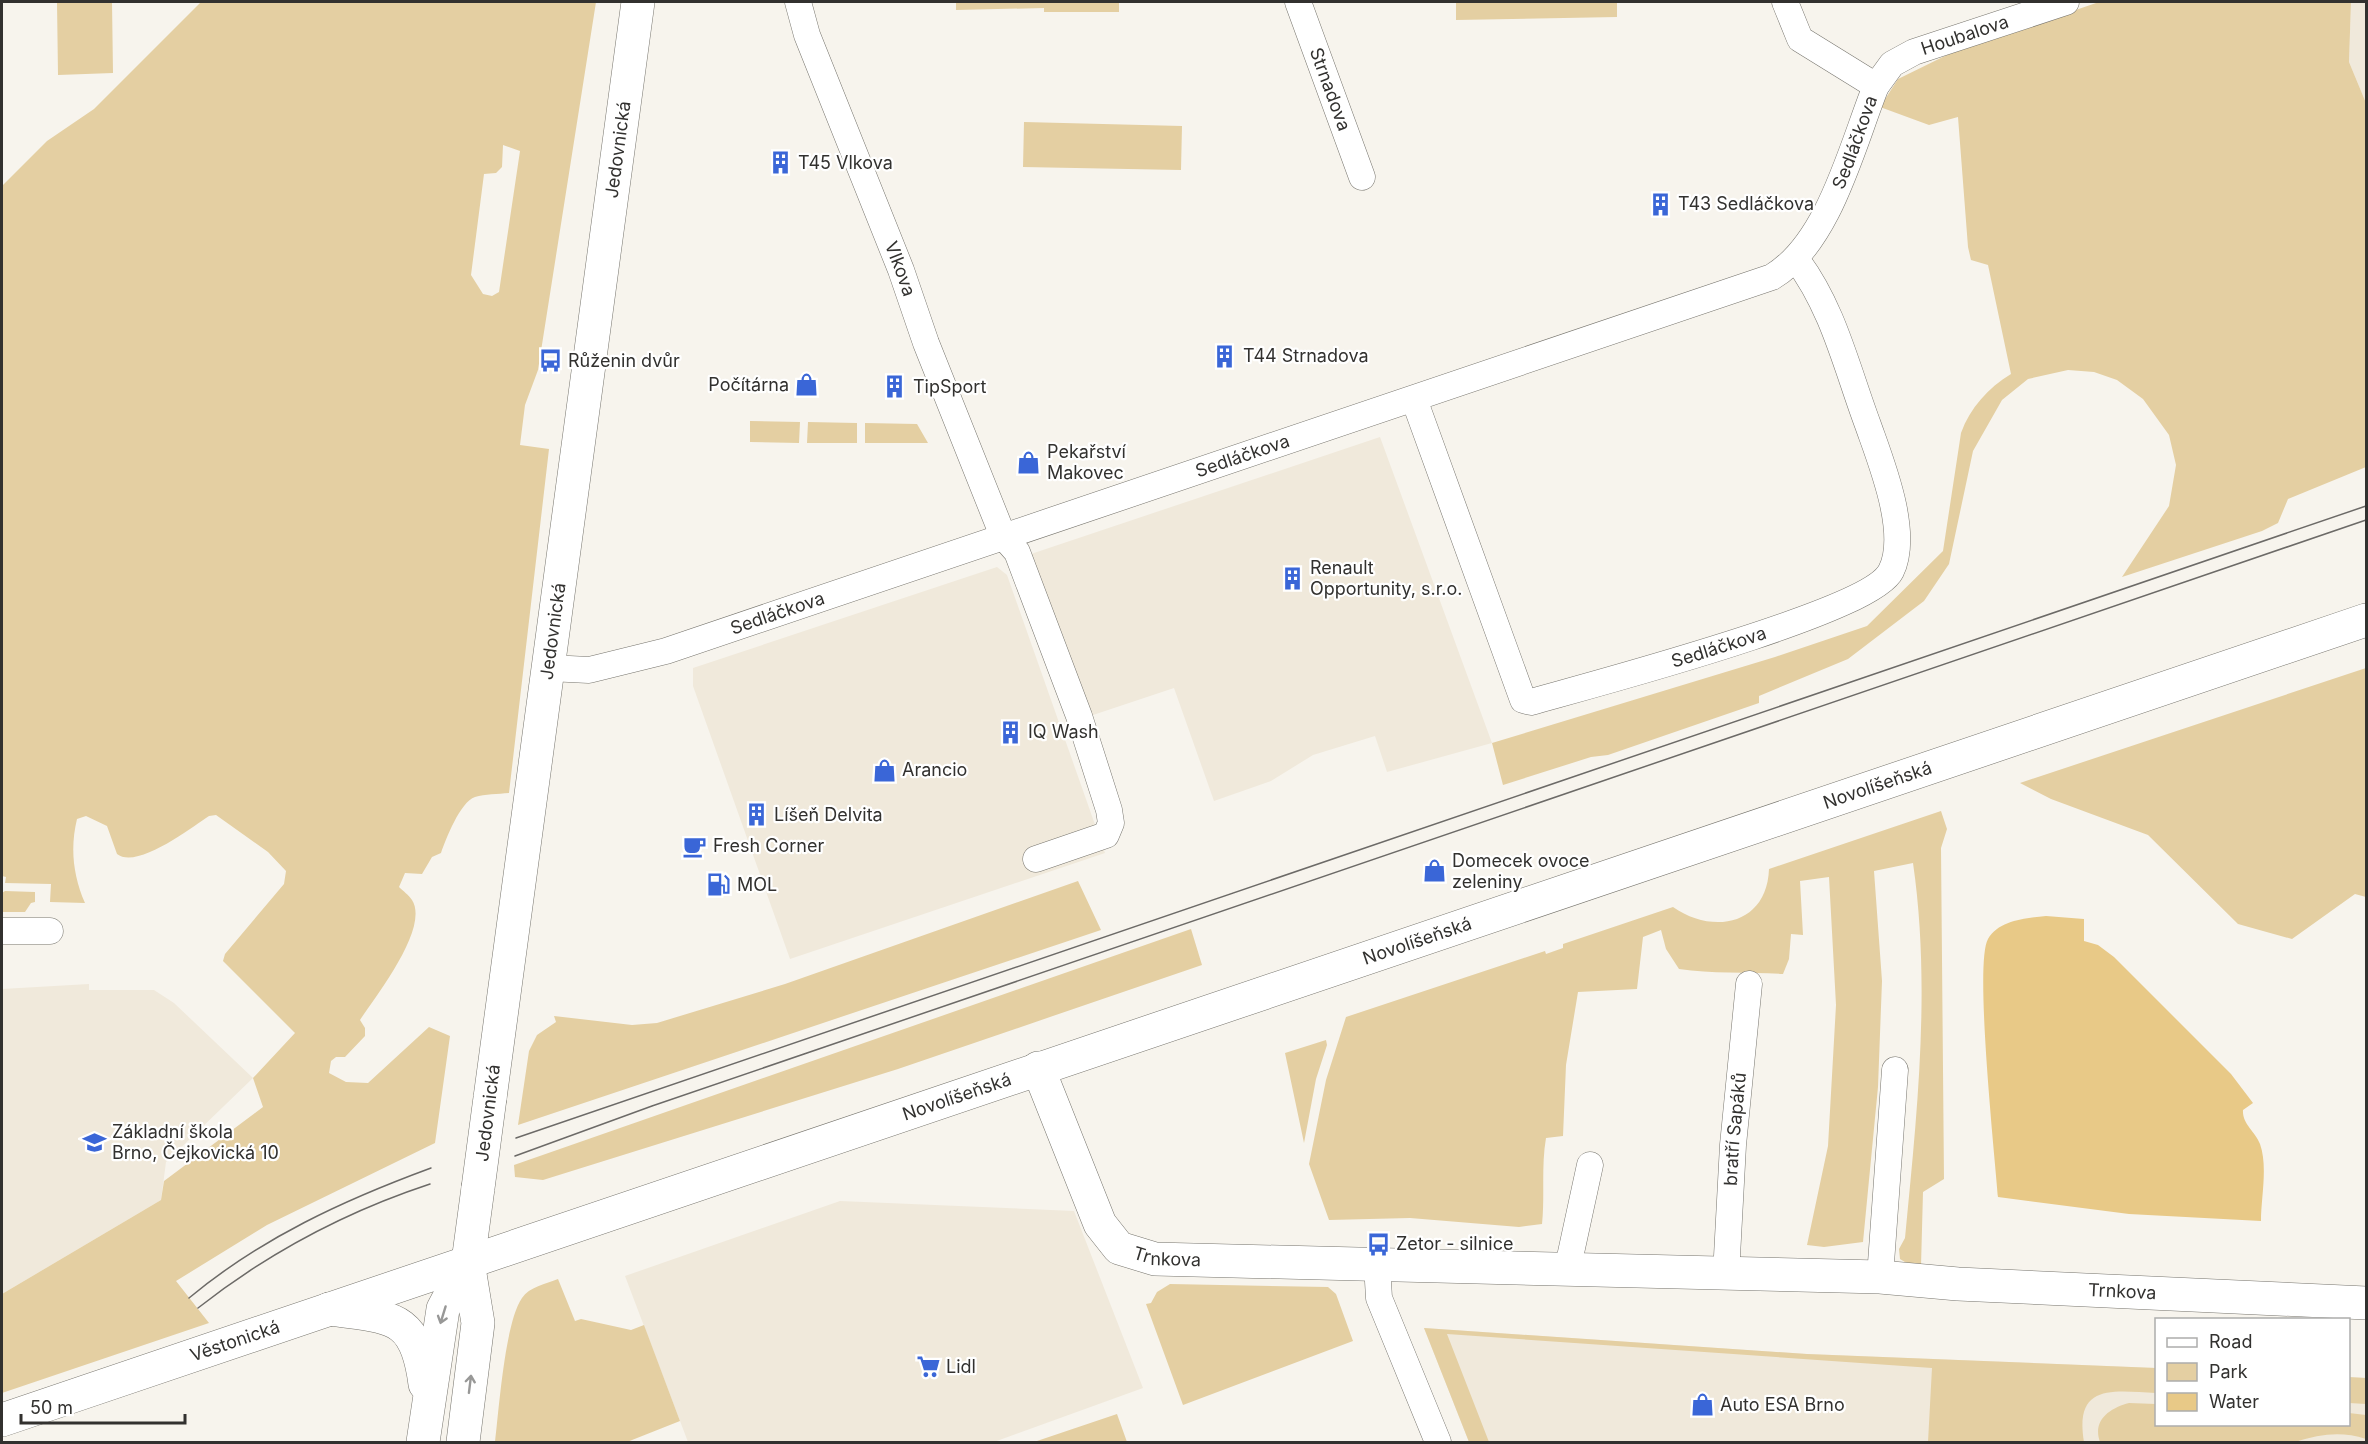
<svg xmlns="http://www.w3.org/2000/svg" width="2368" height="1444" viewBox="0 0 2368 1444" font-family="Inter,sans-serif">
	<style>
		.built { fill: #f0e9db }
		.green { fill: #e4cfa2; fill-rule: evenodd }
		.water { fill: #e8c987 }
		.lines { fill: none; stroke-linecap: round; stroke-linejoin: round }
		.minor-casing { stroke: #77756e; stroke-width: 27 }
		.tertiary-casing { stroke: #77756e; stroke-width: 34 }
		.secondary-casing { stroke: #77756e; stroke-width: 34 }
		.minor { stroke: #fff; stroke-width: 26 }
		.tertiary { stroke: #fff; stroke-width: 33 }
		.secondary { stroke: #fff; stroke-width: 33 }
		.tram { stroke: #6c6a67; stroke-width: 1.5 }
		.secondary-bridge-casing { stroke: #77756e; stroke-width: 34; stroke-linecap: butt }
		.secondary-bridge { stroke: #fff; stroke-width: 33 }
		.oneway { stroke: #989897 }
		.labels { text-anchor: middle; stroke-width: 4.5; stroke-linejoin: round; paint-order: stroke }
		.street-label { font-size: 18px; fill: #32312f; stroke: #fff }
		.poi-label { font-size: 18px; fill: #32312f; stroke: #fff; text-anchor: start }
	</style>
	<rect width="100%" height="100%" fill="#f7f4ed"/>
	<!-- built -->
	<path class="built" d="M 2351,2 L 2366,2 L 2366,103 L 2349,62 Z
		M 1380,437 L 1492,743 L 1387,772 L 1375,736 L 1313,755 L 1271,781 L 1214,801 L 1174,688 L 1090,716 L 1031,554 Z
		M 997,567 L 1007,575 L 1105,853 L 790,959 L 693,686 L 693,668 Z
		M 89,984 L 89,990 L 154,990 L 174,1003 L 253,1078 L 166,1162 L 161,1200 L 2,1294 L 2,989 Z
		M 840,1201 L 1074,1211 L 1143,1388 L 994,1442 L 688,1442 L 625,1276 Z
		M 1424,1328 L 1807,1354 L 2156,1368 L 2156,1424 L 2348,1424 L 2349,1377 L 2366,1378 L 2366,1442 L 1469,1442 Z"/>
	<!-- green -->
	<path class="green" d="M 57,2 L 112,2 L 113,73 L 58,75 Z
		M 201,2 L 596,2 L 538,370 L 525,405 L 520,445 L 549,449 L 509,793 C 498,794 485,794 475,797 C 460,802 446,839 441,853 L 432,857 L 422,874 L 405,873 L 399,887 C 403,891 409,895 412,900 C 430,928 375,997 360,1020 L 365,1028 L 365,1036 L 345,1057 L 336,1057 L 331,1061 L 329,1073 L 346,1082 L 368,1083 L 429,1027 L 450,1036 L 435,1143 L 267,1225 L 176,1281 L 209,1323 L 2,1393 L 2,1294 L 161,1200 L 164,1181 L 263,1107 L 253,1078 L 295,1033 L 223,961 L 225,954 L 284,884 L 286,871 L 268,852 L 216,815 L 209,816 C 192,827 137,870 117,854 L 107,826 L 86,816 L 77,819 C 70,848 73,875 85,903 L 50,902 L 51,884 L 5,883 L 6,877 L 2,876 L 2,186 L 47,141 L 94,109 ZM 503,145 L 520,151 L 499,292 L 492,296 L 483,294 L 471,275 L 484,174 L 496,173 L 502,167 Z
		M 956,2 L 1119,2 L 1119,12 L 1044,12 L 1044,8 L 956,10 Z
		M 1456,2 L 1617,2 L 1617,17 L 1456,20 Z
		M 2099,2 L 2351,2 L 2349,62 L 2366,103 L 2366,467 L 2288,499 L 2278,523 L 2262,531 L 2122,577 L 2169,506 L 2176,465 L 2169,435 L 2143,399 L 2117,380 L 2094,372 L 2068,370 L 2028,379 L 2002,400 L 1973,451 L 1949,564 L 1924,601 L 1848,659 L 1759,696 L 1759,703 L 1608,755 L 1591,757 L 1503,785 L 1492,743 L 1775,657 L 1867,626 L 1943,551 L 1961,433 C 1970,408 1988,388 2011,374 L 1988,265 L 1971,260 L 1968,247 L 1958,117 L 1929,125 L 1880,107 L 1898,79 L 1951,53 Z
		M 1024,122 L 1182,126 L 1181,170 L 1023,167 Z
		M 750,421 L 800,422 L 799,443 L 750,442 Z
		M 808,422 L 857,423 L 857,443 L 807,443 Z
		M 865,423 L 917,424 L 928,443 L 865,443 Z
		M 2366,668 L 2366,897 L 2355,894 L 2292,939 L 2238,924 L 2148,835 L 2051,799 L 2020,783 Z
		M 1941,811 L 1947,829 L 1941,848 L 1944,1179 L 1923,1192 L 1921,1266 L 1908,1264 L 1900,1259 L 1899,1249 L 1905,1238 C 1917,1114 1931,987 1913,863 L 1874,871 L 1882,981 L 1878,1087 L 1863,1242 L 1824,1247 L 1807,1245 L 1828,1146 L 1836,1005 L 1829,877 L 1800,881 L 1803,935 L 1791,934 L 1789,959 L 1783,974 C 1749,972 1712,974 1679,969 L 1666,949 L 1661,930 L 1643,937 L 1637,989 L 1578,992 L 1566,1065 L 1563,1136 L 1546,1138 C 1541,1167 1545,1195 1542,1224 L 1519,1227 L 1410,1218 L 1329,1220 L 1309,1164 L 1326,1080 L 1346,1017 L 1545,951 L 1546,954 L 1563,948 L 1563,944 L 1673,907 C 1713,935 1767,925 1769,869 Z
		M 1078,881 L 1101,930 L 518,1125 L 529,1051 L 537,1035 L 556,1022 L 554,1016 L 632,1025 L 657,1023 L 785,984 Z
		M 5,891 L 35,892 L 35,902 L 31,903 L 25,912 L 2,912 L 2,893 Z
		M 1191,929 L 1202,965 L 898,1069 L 543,1180 L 515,1177 L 514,1165 Z
		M 1326,1040 L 1327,1045 L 1316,1079 L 1304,1143 L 1285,1053 Z
		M 558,1279 L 575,1321 L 581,1319 L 631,1330 L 644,1325 L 680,1421 L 627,1442 L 495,1442 C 499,1409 505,1322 522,1298 C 529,1287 546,1284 558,1279 Z
		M 1170,1284 L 1328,1287 L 1336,1294 L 1353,1341 L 1183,1405 L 1146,1304 L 1151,1303 L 1157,1292 Z
		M 1424,1328 L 1807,1354 L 2156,1368 L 2156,1393 C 2113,1391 2074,1383 2084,1442 L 1928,1442 L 1932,1368 L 1447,1334 L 1489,1442 L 1469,1442 Z
		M 2348,1377 L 2366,1378 L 2366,1404 L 2349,1403 Z
		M 2129,1403 L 2156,1404 L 2156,1424 L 2348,1424 L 2349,1413 L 2366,1415 L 2366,1439 C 2341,1431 2321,1434 2295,1442 L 2100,1442 C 2092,1420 2110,1408 2129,1403 Z
		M 1117,1414 L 1127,1442 L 1034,1442 Z"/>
	<!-- water -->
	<path class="water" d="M 2046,916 L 2084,919 L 2084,941 L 2098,945 L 2114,957 L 2231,1074 L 2253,1103 L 2243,1110 C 2242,1124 2255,1131 2260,1144 C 2268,1166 2261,1198 2261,1221 L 2129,1214 L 1998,1197 C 1995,1156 1974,963 1988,939 C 1999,920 2026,918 2046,916 Z"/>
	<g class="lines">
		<defs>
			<g id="minor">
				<path id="s1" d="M 798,2 L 807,35 L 901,270 L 926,343 L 1003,536 L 1017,552 L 1079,716 L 1109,810 L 1111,823 L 1106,835 L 1036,859"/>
				<path id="s2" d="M 1298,2 L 1362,177"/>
				<path d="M 1785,2 L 1800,39 L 1876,86"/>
				<path id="s3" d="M 1414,399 L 1523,700 L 1531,702 C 1587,686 1871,612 1891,571 C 1910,533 1881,462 1868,425 C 1847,369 1833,307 1796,259"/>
				<path id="s4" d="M 549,668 L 589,670 L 666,651 L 1772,277 C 1829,243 1852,146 1876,86 L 1892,64 L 1914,52 L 2066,2"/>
				<path d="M 2,931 L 50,931"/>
				<path d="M 1377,1264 L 1379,1298 L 1438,1442"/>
				<path d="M 1567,1271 L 1590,1165"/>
				<path id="s5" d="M 1726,1275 L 1733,1145 L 1749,984"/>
				<path d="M 1880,1277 L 1895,1070"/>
			</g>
			<g id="tertiary">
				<path id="s6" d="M 1038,1068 L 1100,1224 L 1119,1248 L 1155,1259 L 1880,1277 L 1958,1284 L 2366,1303"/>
				<path id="s7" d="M 2,1420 L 2366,620"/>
			</g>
			<g id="secondary">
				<path id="s8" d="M 490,1098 L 638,2"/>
				<path d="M 329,1309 C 391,1318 416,1313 425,1384"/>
				<path d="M 423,1442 L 443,1309 L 468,1262"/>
				<path d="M 463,1442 L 478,1323 L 468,1262 L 478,1188"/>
			</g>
		</defs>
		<!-- minor casing -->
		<use href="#minor" class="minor-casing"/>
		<!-- tertiary casing -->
		<use href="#tertiary" class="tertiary-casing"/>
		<!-- secondary casing -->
		<use href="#secondary" class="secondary-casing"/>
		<!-- minor -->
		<use href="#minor" class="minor"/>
		<!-- tertiary -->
		<use href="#tertiary" class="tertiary"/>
		<!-- secondary -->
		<use href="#secondary" class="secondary"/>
		<!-- tram -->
		<path class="tram" d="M 516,1138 L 2366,506
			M 515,1156 L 652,1106 L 2366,520
			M 189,1298 C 261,1238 344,1200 431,1168
			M 198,1308 C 268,1253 345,1212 430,1184"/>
		<defs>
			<path id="secondary-bridge" d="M 478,1188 L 490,1098"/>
		</defs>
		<!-- secondary-bridge casing -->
		<use href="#secondary-bridge" class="secondary-bridge-casing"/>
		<!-- secondary-bridge -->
		<use href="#secondary-bridge" class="secondary-bridge"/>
	</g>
	<!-- one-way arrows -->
	<defs><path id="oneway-shaft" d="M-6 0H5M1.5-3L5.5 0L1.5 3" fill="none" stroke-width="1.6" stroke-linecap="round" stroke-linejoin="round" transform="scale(1.5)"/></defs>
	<g class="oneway">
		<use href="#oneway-shaft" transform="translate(443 1315) rotate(107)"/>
		<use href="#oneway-shaft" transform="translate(470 1384) rotate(-83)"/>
	</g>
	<!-- icons -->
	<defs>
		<symbol id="building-bare" viewBox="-9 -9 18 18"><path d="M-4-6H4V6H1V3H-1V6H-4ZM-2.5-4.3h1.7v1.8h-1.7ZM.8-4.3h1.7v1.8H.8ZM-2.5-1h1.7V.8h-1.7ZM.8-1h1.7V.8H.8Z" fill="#3a66d7" stroke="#fff" stroke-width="2.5" paint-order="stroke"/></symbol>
		<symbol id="bus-bare" viewBox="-9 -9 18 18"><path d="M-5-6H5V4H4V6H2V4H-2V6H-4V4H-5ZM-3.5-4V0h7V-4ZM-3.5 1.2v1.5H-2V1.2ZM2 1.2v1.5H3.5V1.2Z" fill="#3a66d7" stroke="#fff" stroke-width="2.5" paint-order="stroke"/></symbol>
		<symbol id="shop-bare" viewBox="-9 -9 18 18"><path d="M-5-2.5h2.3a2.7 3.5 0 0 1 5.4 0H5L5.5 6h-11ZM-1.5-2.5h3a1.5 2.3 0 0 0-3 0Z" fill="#3a66d7" stroke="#fff" stroke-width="2.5" paint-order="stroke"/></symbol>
		<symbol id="cafe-bare" viewBox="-9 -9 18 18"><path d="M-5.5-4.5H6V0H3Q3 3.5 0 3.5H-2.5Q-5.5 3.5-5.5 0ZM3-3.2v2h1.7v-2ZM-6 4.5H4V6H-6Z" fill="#3a66d7" stroke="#fff" stroke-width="2.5" paint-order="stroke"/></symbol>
		<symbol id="fuel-bare" viewBox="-9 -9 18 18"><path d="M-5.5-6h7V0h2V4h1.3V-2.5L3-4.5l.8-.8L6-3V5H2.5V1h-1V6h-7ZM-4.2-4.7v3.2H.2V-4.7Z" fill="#3a66d7" stroke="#fff" stroke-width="2.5" paint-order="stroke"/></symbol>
		<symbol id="school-bare" viewBox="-9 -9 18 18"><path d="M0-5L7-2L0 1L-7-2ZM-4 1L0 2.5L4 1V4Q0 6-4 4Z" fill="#3a66d7" stroke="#fff" stroke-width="2.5" paint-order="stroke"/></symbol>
		<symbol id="supermarket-bare" viewBox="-9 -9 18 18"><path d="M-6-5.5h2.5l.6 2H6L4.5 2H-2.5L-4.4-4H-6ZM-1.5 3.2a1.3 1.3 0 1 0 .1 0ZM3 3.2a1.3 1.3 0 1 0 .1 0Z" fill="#3a66d7" stroke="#fff" stroke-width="2.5" paint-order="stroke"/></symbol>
	</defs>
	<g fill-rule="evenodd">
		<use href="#building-bare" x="764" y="146" width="33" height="33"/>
		<use href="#building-bare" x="1644" y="188" width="33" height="33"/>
		<use href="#building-bare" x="1208" y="340" width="33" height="33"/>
		<use href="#bus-bare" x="534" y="344" width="33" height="33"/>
		<use href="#shop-bare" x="790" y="368" width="33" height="33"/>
		<use href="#building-bare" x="878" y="370" width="33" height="33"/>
		<use href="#shop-bare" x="1012" y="446" width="33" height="33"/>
		<use href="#building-bare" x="1276" y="562" width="33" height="33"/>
		<use href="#building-bare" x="994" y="716" width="33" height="33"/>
		<use href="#shop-bare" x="868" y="754" width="33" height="33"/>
		<use href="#building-bare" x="740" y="798" width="33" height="33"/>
		<use href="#cafe-bare" x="678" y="830" width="33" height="33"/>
		<use href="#shop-bare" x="1418" y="854" width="33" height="33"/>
		<use href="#fuel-bare" x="702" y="868" width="33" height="33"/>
		<use href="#school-bare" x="78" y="1126" width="33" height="33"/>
		<use href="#bus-bare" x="1362" y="1228" width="33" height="33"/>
		<use href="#supermarket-bare" x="912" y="1350" width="33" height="33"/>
		<use href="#shop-bare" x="1686" y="1388" width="33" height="33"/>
	</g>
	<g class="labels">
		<!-- street labels -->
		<g class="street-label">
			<text dy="6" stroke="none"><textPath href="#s4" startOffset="1614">Houbalova</textPath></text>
			<text dy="6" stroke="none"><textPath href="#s2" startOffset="93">Strnadova</textPath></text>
			<text dy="6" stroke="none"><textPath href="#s4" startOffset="1448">Sedláčkova</textPath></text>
			<text dy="6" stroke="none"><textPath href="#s8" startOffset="957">Jedovnická</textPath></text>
			<text dy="6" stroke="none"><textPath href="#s1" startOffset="286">Vlkova</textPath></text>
			<text dy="6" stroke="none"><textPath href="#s4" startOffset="728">Sedláčkova</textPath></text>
			<text dy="6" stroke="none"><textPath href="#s4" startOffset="237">Sedláčkova</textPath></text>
			<text dy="6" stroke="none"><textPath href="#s8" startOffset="471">Jedovnická</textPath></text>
			<text dy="6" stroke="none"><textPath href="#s3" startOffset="524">Sedláčkova</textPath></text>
			<text dy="6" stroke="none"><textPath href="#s7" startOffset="1980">Novolíšeňská</textPath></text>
			<text dy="6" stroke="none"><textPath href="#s7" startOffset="1494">Novolíšeňská</textPath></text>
			<text dy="6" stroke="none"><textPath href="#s7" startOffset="1008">Novolíšeňská</textPath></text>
			<text transform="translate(488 1113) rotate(-83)" y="6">Jedovnická</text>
			<text dy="6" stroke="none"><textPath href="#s5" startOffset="146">bratří Sapáků</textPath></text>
			<text dy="6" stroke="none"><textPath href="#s6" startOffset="248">Trnkova</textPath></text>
			<text dy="6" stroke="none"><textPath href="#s6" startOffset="1204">Trnkova</textPath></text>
			<text dy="6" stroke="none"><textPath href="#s7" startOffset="246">Věstonická</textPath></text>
		</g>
		<!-- poi labels -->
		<g class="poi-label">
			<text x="798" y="169">T45 Vlkova</text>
			<text x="1678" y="210">T43 Sedláčkova</text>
			<text x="1243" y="362">T44 Strnadova</text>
			<text x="568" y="367">Růženin dvůr</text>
			<text x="789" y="391" text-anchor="end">Počítárna</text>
			<text x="913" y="393">TipSport</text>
			<text x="1047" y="458">Pekařství<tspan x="1047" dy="21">Makovec</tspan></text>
			<text x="1310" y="574">Renault<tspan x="1310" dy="21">Opportunity, s.r.o.</tspan></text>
			<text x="1028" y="738">IQ Wash</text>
			<text x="902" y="776">Arancio</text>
			<text x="774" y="821">Líšeň Delvita</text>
			<text x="713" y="852">Fresh Corner</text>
			<text x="1452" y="867">Domecek ovoce<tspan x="1452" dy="21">zeleniny</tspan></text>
			<text x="737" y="891">MOL</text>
			<text x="112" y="1138">Základní škola<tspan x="112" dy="21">Brno, Čejkovická 10</tspan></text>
			<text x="1396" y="1250">Zetor - silnice</text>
			<text x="946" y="1373">Lidl</text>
			<text x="1720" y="1411">Auto ESA Brno</text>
		</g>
	</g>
	<!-- border -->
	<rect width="2368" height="1444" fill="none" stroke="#32312f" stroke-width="6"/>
	<!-- legend -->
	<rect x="2155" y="1318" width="195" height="108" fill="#ffffff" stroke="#adadac" stroke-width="1.5"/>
	<rect x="2167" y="1338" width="30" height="9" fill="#ffffff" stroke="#adadac" stroke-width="1.5"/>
	<text x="2209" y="1348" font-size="18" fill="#32312f">Road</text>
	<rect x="2167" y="1363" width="30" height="18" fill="#e4cfa2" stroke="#adadac" stroke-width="1.5"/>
	<text x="2209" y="1378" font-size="18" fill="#32312f">Park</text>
	<rect x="2167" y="1393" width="30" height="18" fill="#e8c987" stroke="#adadac" stroke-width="1.5"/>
	<text x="2209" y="1408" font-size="18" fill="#32312f">Water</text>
	<!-- scale -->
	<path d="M21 1414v9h164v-9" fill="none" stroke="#32312f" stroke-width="3"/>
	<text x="30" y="1414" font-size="18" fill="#32312f" stroke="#ffffff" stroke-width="4.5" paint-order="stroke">50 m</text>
</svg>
